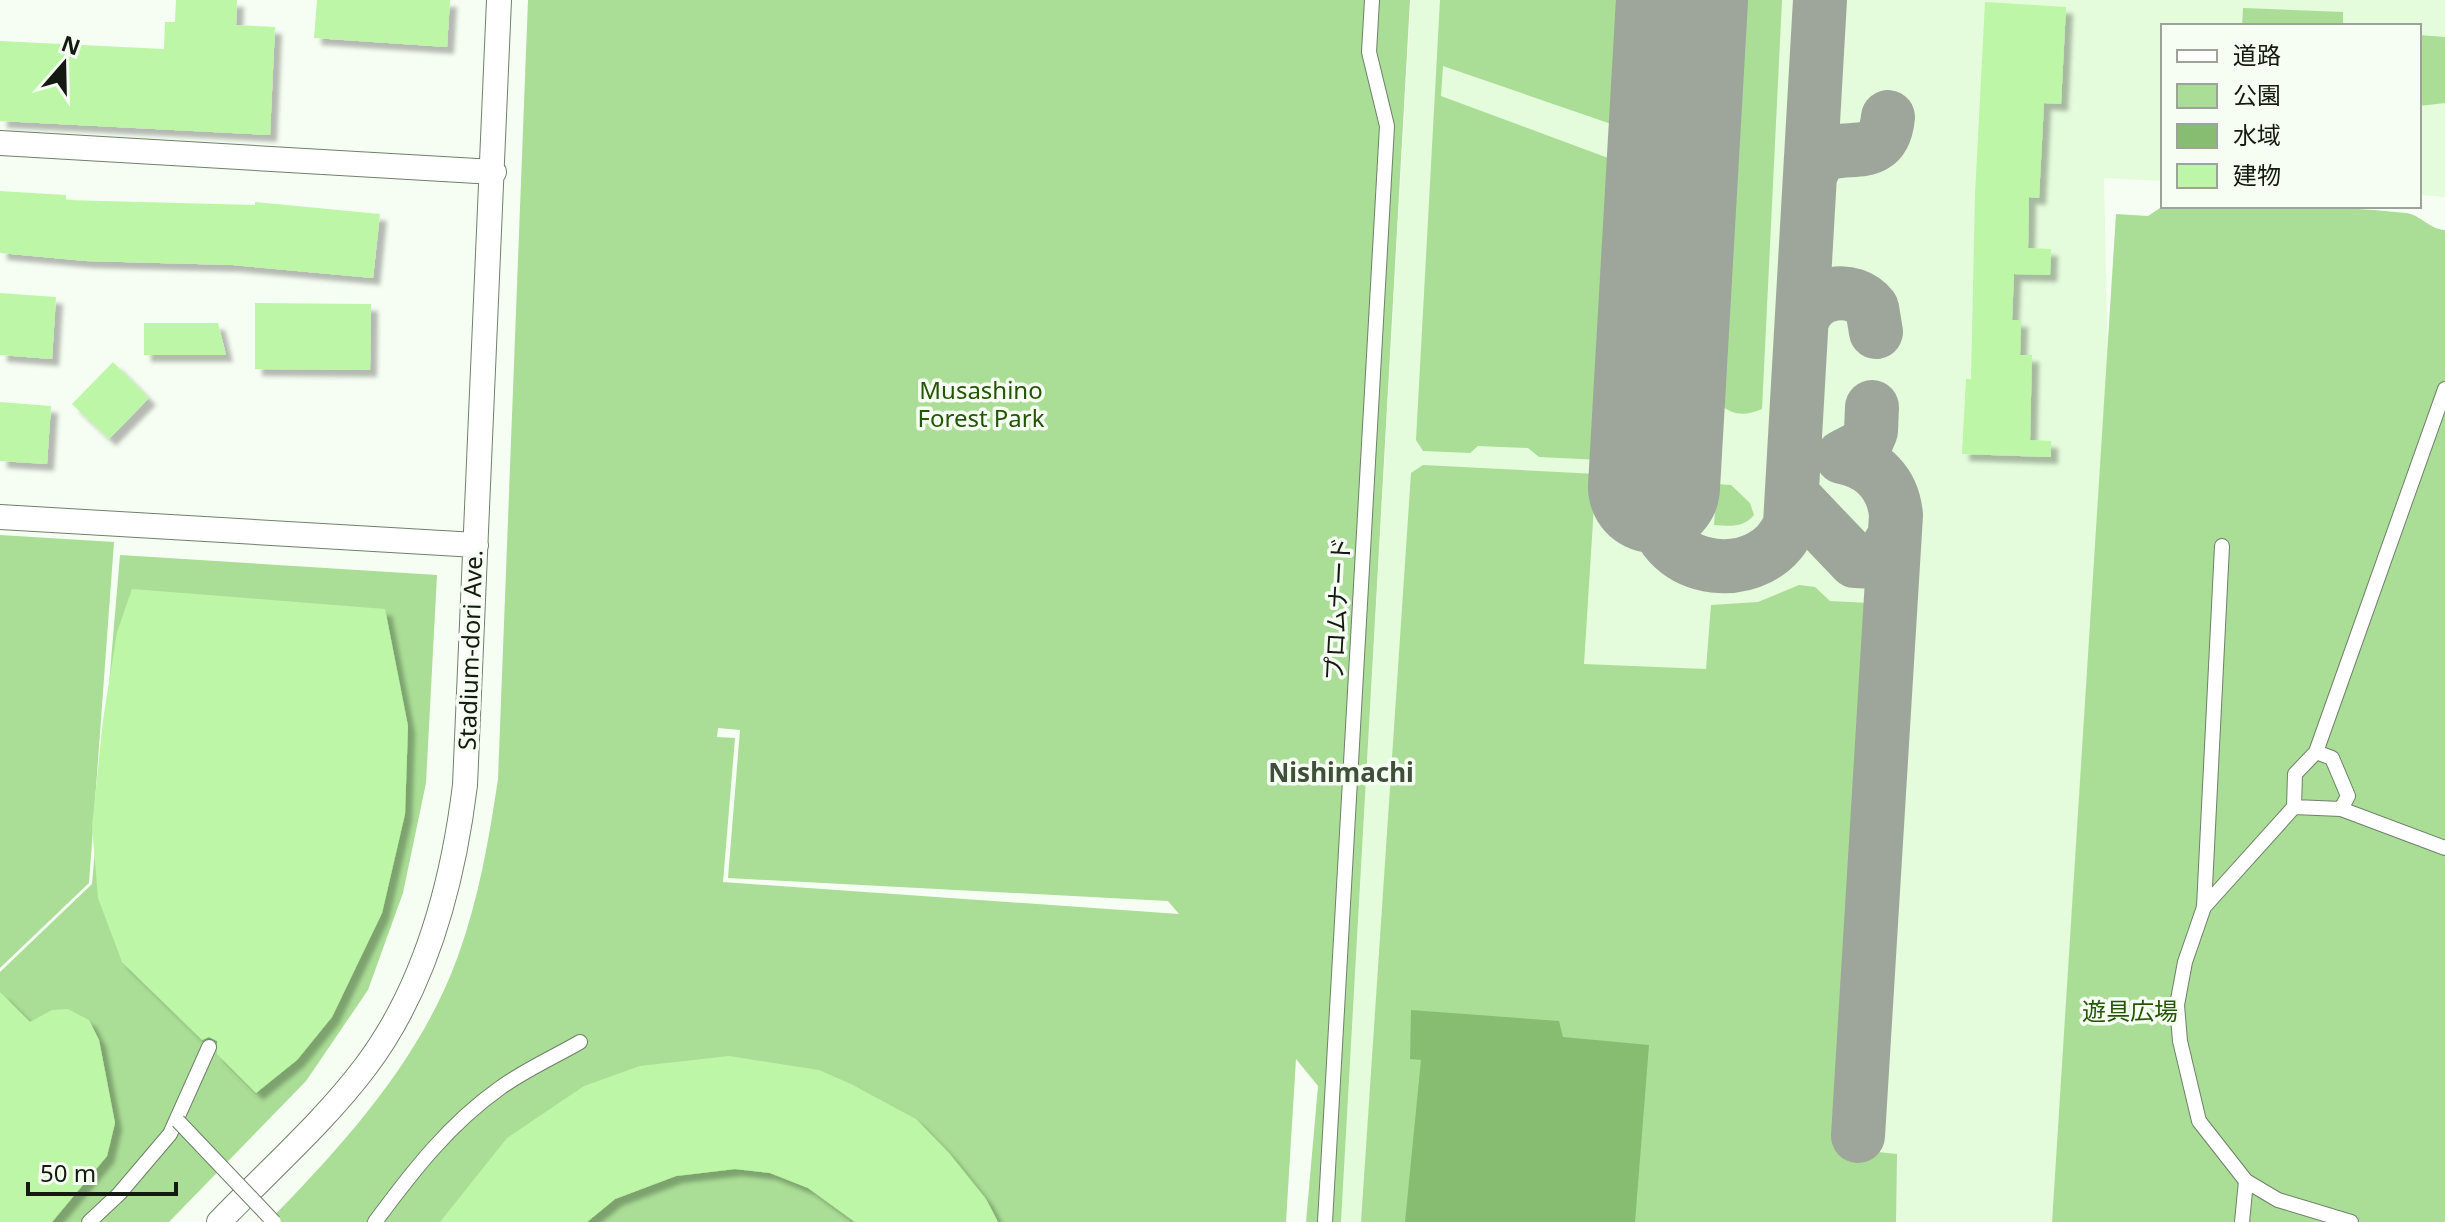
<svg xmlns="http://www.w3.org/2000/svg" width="2445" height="1222" viewBox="0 0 2445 1222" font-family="'Noto Sans','Noto Sans JP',sans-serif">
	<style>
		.built { fill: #e4fcdb }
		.green { fill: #aadd96; fill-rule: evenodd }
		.water { fill: #86bd71 }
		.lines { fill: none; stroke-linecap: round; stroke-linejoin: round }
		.taxiway { stroke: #9ea69b; stroke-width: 54 }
		.runway { stroke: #9ea69b; stroke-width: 132 }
		.building { fill: #bdf6a7; filter: url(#shadow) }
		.pedestrian-casing { stroke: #6f8069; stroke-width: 16 }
		.tertiary-casing { stroke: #6f8069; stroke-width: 26 }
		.pedestrian { stroke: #fff; stroke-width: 14 }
		.tertiary { stroke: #fff; stroke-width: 24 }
		.pedestrian-bridge-casing { stroke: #6f8069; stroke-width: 16; stroke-linecap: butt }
		.pedestrian-bridge { stroke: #fff; stroke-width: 14 }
		.labels { text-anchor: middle; stroke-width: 7; stroke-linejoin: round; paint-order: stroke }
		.park-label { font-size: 24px; fill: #235603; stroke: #f6fef3 }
		.street-label { font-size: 24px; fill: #141a11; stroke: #f6fef3 }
		.neighbourhood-label { font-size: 26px; font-weight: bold; fill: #3f4f3a; stroke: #f6fef3 }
	</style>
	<defs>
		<filter id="shadow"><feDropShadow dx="7" dy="7" stdDeviation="2" flood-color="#0004"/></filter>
	</defs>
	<rect width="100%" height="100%" fill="#f6fef3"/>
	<!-- built -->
	<path class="built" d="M 1411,0 L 2445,0 L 2445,197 L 2419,195 L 2419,26 L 2163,26 L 2163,181 L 2104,178 L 2108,360 L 2052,1222 L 1341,1222 Z"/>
	<!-- green -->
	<path class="green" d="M 528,0 L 1410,0 L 1341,1222 L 1306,1222 L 1318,1086 L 1296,1059 L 1286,1222 L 268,1222 C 344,1144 420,1061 458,956 C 479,898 489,839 498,779 ZM 718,728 L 740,730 L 728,878 L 1168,901 L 1179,914 L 723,882 L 735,738 L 717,737 Z
		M 1440,0 L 1627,0 L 1620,127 L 1443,66 L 1441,96 L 1619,162 L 1601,460 L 1539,457 L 1528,448 L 1478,446 L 1470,453 L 1423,451 L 1416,440 Z
		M 1739,0 L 1782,0 L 1762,409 C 1745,416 1734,416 1719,404 Z
		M 2243,8 L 2343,12 L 2343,26 L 2242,26 Z
		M 2419,35 L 2445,37 L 2445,103 L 2419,106 Z
		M 2163,206 C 2244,206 2326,204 2406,213 C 2421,215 2429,229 2445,230 L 2445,1222 L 2052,1222 L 2116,214 L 2148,216 Z
		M 1423,465 L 1596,474 L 1584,664 L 1706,669 L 1711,605 L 1758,602 L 1799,585 L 1815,587 L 1830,601 L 1870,603 L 1839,1148 L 1897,1154 L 1896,1222 L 1361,1222 L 1411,473 Z
		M 1717,484 L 1731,485 L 1750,503 L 1754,515 C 1743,528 1730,526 1714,525 Z
		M 0,535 L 114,542 L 89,883 L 0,968 Z
		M 120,555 L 437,575 L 426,783 L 403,893 L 368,990 L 306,1081 L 169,1222 L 0,1222 L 0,972 L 92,884 Z"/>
	<!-- water -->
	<path class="water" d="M 1411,1010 L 1559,1021 L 1563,1037 L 1649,1045 L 1635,1222 L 1405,1222 L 1421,1060 L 1410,1059 Z"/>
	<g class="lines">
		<!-- taxiway -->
		<path class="taxiway" d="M 1810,178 C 1823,124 1882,178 1888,117
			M 1802,322 C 1810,291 1853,283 1872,308 L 1876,332
			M 1842,457 C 1873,463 1893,483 1896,515 L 1858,1136
			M 1842,457 L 1865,445 L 1871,431 L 1872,407
			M 1793,496 L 1855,561 L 1879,562 L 1894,537
			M 1654,506 C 1658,577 1765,588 1790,524 L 1820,0"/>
		<!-- runway -->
		<path class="runway" d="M 1654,487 L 1682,0"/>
	</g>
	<!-- building -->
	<path class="building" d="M 176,0 L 237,0 L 236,25 L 275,27 L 270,135 L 0,121 L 0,41 L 164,49 L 165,22 L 175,22 Z
		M 317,0 L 450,0 L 447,47 L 314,38 Z
		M 1985,2 L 2066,7 L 2061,104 L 2044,103 L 2039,198 L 2029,197 L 2028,248 L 2051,249 L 2050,275 L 2014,274 L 2012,320 L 2021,320 L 2020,355 L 2032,355 L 2030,440 L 2051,441 L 2051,457 L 1962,454 L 1966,379 L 1971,379 L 1975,194 Z
		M 0,191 L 66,195 L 66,200 L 255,205 L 255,202 L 380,214 L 373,278 L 233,265 L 86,261 L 0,253 Z
		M 0,293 L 56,297 L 52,359 L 0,355 Z
		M 255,303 L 371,304 L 370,370 L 255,369 Z
		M 144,323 L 218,323 L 226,355 L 144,355 Z
		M 113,362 L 149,398 L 109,439 L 72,404 Z
		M 0,402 L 51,406 L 47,464 L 0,461 Z
		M 132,589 L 385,609 L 408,726 L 405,814 L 382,913 L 332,1017 L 297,1060 L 256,1093 L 217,1054 L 217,1041 L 209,1037 L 202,1040 L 122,962 L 98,898 L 92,826 L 103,720 L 117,632 Z
		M 0,992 L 30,1022 L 52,1010 L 68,1009 L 89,1020 L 99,1040 L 115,1123 L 107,1156 L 52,1222 L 0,1222 Z
		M 729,1056 L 819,1070 L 851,1084 L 916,1119 L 949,1153 L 986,1199 L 998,1222 L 855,1222 L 808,1188 L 770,1173 L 735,1169 L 676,1176 L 615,1199 L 587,1222 L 440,1222 L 507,1138 L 584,1086 L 640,1066 Z"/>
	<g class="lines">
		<defs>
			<path id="pedestrian" d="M 2316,752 L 2445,389
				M 2294,807 L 2295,774 L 2316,752 L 2332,758 L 2348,796 L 2341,809
				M 2204,907 L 2222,546
				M 2246,1181 L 2278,1200 L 2351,1222
				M 89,1222 L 119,1194 L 170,1134 L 209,1047
				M 375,1222 C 412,1172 449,1124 500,1088 C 525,1070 554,1057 580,1042
				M 1325,1222 L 1387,126 L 1369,52 L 1372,0
				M 2242,1222 L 2246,1181 L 2199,1121 L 2180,1041 L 2177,1005 L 2185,962 L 2204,907 L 2294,807 L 2341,809 L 2445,848"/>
			<path id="tertiary" d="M 0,143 L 494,172
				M 0,517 L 476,545
				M 219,1222 C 268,1171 324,1122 366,1066 C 426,986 453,883 465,785 L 499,0"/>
		</defs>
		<!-- pedestrian casing -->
		<use href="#pedestrian" class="pedestrian-casing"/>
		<!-- tertiary casing -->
		<use href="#tertiary" class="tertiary-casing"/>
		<!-- pedestrian -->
		<use href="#pedestrian" class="pedestrian"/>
		<!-- tertiary -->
		<use href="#tertiary" class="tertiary"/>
		<defs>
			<path id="pedestrian-bridge" d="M 178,1121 L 274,1222"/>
		</defs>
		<!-- pedestrian-bridge casing -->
		<use href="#pedestrian-bridge" class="pedestrian-bridge-casing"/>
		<!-- pedestrian-bridge -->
		<use href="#pedestrian-bridge" class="pedestrian-bridge"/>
	</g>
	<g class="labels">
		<!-- park labels -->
		<g class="park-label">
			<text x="981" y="399">Musashino<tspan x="981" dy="28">Forest Park</tspan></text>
			<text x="2130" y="1020">遊具広場</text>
		</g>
		<!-- street labels -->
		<g class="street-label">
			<text transform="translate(1338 609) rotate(-87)" y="8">プロムナード</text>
			<text transform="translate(471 650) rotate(-88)" y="8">Stadium-dori Ave.</text>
		</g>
		<!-- neighbourhood labels -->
		<g class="neighbourhood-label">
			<text x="1341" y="782">Nishimachi</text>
		</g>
	</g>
	<!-- legend -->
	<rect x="2161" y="24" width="260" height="184" fill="#f6fef3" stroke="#9ca399" stroke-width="2"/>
	<rect x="2177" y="50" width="40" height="12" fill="#ffffff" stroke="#9ca399" stroke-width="2"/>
	<text x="2233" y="64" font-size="24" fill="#141a11">道路</text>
	<rect x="2177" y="84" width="40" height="24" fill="#aadd96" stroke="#9ca399" stroke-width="2"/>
	<text x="2233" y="104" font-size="24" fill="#141a11">公園</text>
	<rect x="2177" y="124" width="40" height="24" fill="#86bd71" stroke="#9ca399" stroke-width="2"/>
	<text x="2233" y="144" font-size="24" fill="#141a11">水域</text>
	<rect x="2177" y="164" width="40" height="24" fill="#bdf6a7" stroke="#9ca399" stroke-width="2"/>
	<text x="2233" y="184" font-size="24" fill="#141a11">建物</text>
	<!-- north arrow -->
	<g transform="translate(64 64) rotate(20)" stroke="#f6fef3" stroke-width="6" paint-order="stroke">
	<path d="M0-6L14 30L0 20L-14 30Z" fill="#141a11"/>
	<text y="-12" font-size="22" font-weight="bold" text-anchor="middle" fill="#141a11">N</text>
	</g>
	<!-- scale -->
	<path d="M28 1182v12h148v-12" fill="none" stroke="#141a11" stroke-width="4"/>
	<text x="40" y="1182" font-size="24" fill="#141a11" stroke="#f6fef3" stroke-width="6" paint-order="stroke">50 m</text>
</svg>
